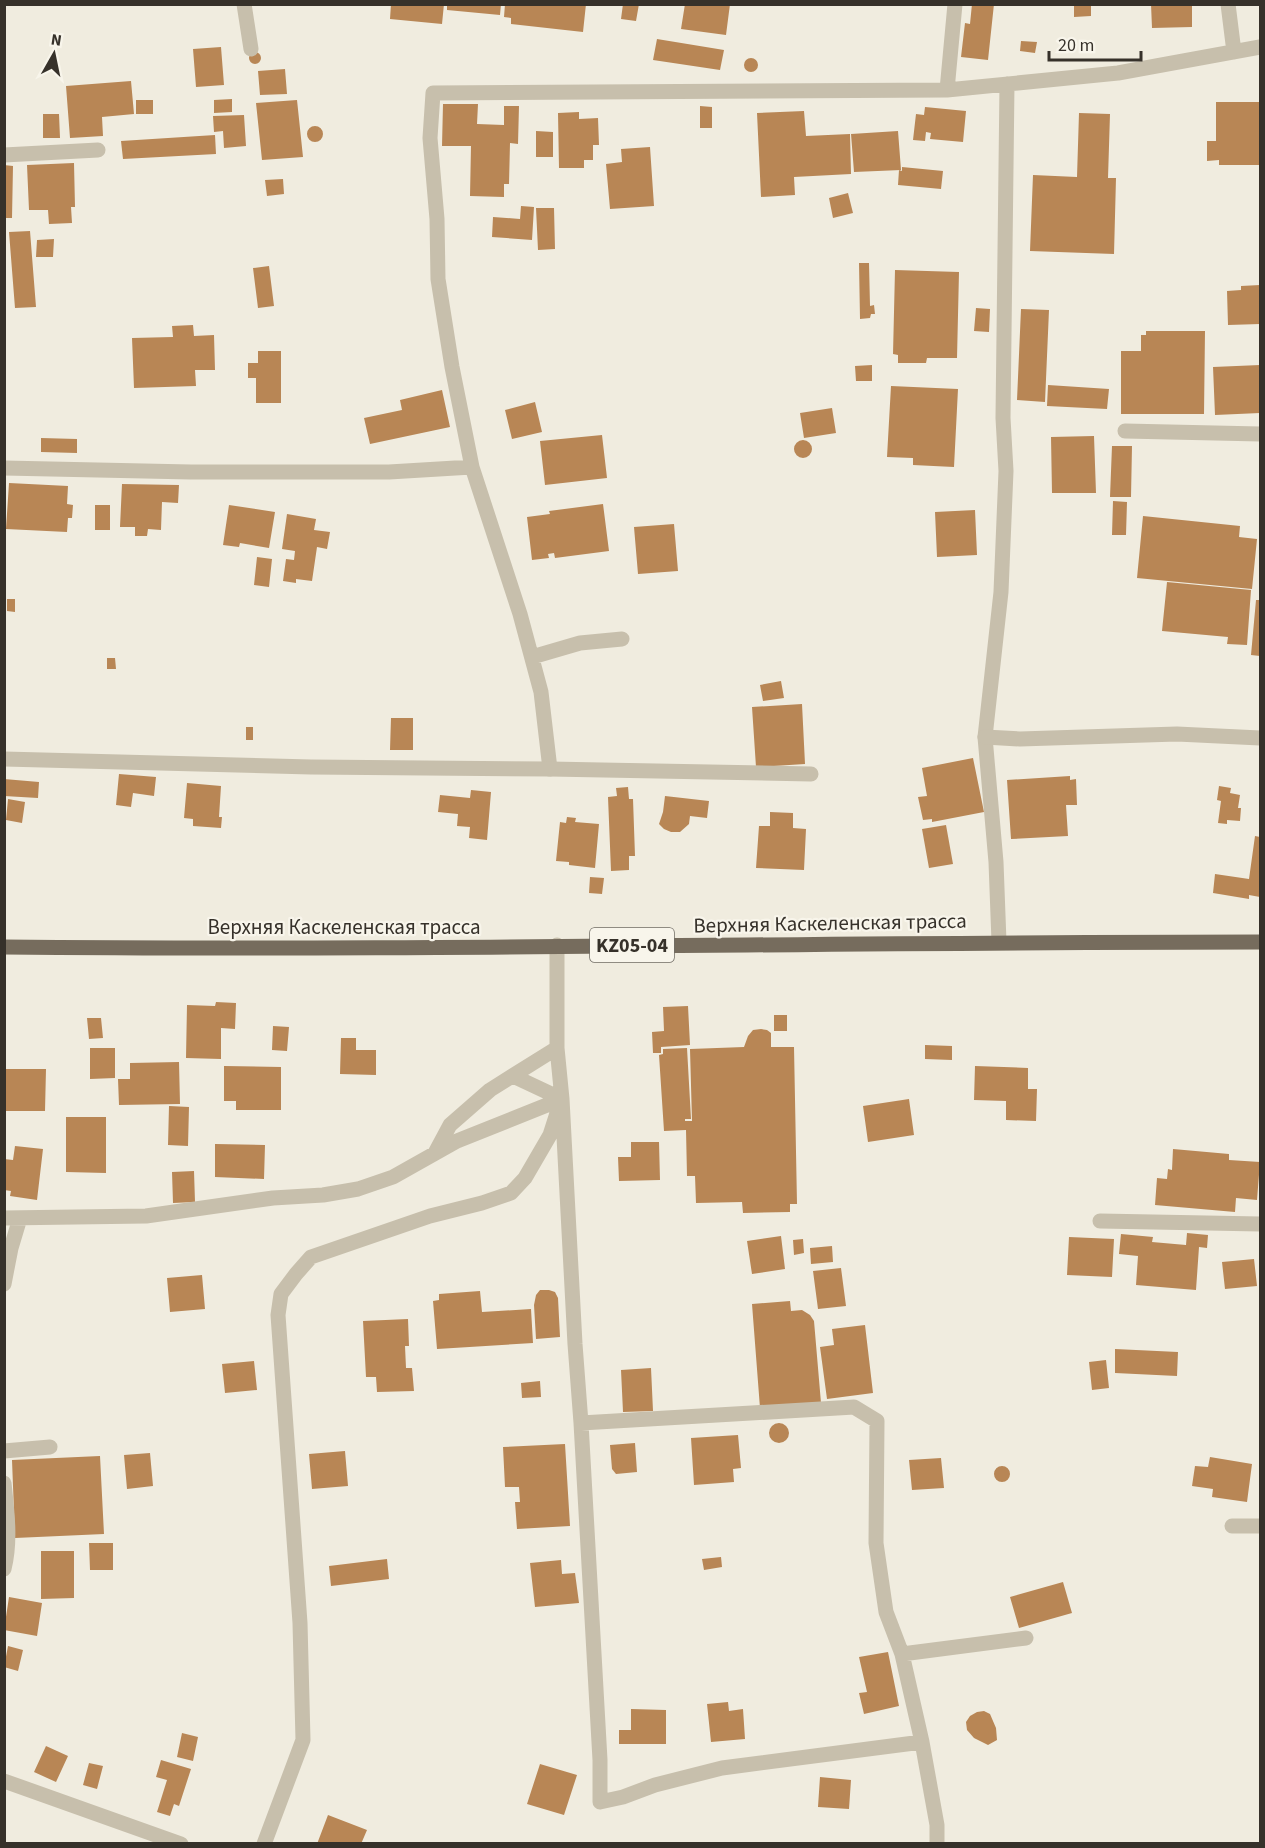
<svg xmlns="http://www.w3.org/2000/svg" width="1265" height="1848" viewBox="0 0 1265 1848" font-family="'Source Sans 3',sans-serif">
	<style>
		.building { fill: #b88655 }
		.lines { fill: none; stroke-linecap: round; stroke-linejoin: round }
		.minor { stroke: #c7bfac; stroke-width: 15 }
		.tertiary { stroke: #c7bfac; stroke-width: 15 }
		.primary { stroke: #766c5d; stroke-width: 15 }
		.labels { text-anchor: middle; stroke-width: 4.5; stroke-linejoin: round; paint-order: stroke }
		.shield { fill: #f8f5eb; stroke: #706c64; stroke-width: 1.5 }
		.shield-label { font-size: 20px; font-weight: bold; fill: #36312a }
		.street-label { font-size: 21px; fill: #36312a; stroke: #f8f5eb }
	</style>
	<rect width="100%" height="100%" fill="#f0ecdf"/>
	<!-- building -->
	<path class="building" d="M 391,4 L 444,4 L 442,24 L 390,19 Z
		M 447,4 L 501,4 L 500,15 L 447,10 Z
		M 505,4 L 586,4 L 583,32 L 511,24 L 511,18 L 504,17 Z
		M 623,4 L 639,4 L 636,21 L 621,19 Z
		M 685,4 L 730,4 L 726,35 L 681,29 Z
		M 972,4 L 994,4 L 988,60 L 961,57 L 965,23 L 970,24 Z
		M 1074,4 L 1091,4 L 1091,16 L 1074,17 Z
		M 1151,4 L 1192,4 L 1192,27 L 1152,28 Z
		M 657,39 L 724,50 L 720,70 L 653,60 Z
		M 1021,41 L 1037,42 L 1035,53 L 1020,51 Z
		M 221,47 L 224,85 L 196,87 L 193,49 Z
		M249 58a6 6 0 1 1 12 0a6 6 0 1 1-12 0Z
		M744 65a7 7 0 1 1 14 0a7 7 0 1 1-14 0Z
		M 285,69 L 287,94 L 260,95 L 258,71 Z
		M 131,81 L 134,114 L 102,117 L 103,136 L 70,138 L 66,86 Z
		M 232,99 L 232,112 L 214,113 L 214,100 Z
		M 136,100 L 153,100 L 153,114 L 136,114 Z
		M 297,100 L 303,157 L 262,160 L 256,103 Z
		M 1216,102 L 1260,102 L 1260,165 L 1219,165 L 1219,160 L 1207,161 L 1207,141 L 1216,141 Z
		M 443,104 L 478,104 L 477,124 L 504,125 L 504,106 L 519,106 L 518,144 L 510,143 L 509,184 L 504,184 L 504,197 L 470,196 L 471,146 L 442,146 Z
		M 700,106 L 712,107 L 712,128 L 700,128 Z
		M 925,107 L 966,111 L 963,142 L 930,139 L 931,133 L 926,132 L 925,141 L 913,140 L 916,114 L 924,115 Z
		M 804,111 L 806,136 L 850,134 L 851,174 L 794,177 L 795,195 L 761,197 L 757,113 Z
		M 579,112 L 579,119 L 598,118 L 599,145 L 593,145 L 593,160 L 584,160 L 584,168 L 559,168 L 558,113 Z
		M 1079,113 L 1110,114 L 1108,178 L 1116,178 L 1114,254 L 1030,251 L 1033,175 L 1077,177 Z
		M 43,114 L 59,114 L 60,138 L 43,138 Z
		M 244,115 L 246,146 L 224,148 L 223,131 L 214,132 L 213,116 Z
		M307 134a8 8 0 1 1 16 0a8 8 0 1 1-16 0Z
		M 536,131 L 553,132 L 553,157 L 536,157 Z
		M 898,131 L 901,170 L 854,172 L 851,134 Z
		M 215,135 L 216,154 L 123,159 L 121,141 Z
		M 650,147 L 654,206 L 610,209 L 606,164 L 622,162 L 621,149 Z
		M 74,163 L 75,207 L 71,207 L 72,223 L 49,224 L 48,210 L 29,210 L 27,165 Z
		M 4,165 L 13,166 L 12,218 L 4,218 Z
		M 902,167 L 943,171 L 941,189 L 898,185 L 899,170 L 902,171 Z
		M 283,179 L 284,194 L 267,196 L 265,180 Z
		M 848,193 L 853,213 L 833,218 L 829,198 Z
		M 521,206 L 534,207 L 532,240 L 492,237 L 493,217 L 520,219 Z
		M 536,208 L 554,208 L 555,249 L 538,250 Z
		M 30,231 L 36,307 L 15,308 L 9,232 Z
		M 54,239 L 53,257 L 36,257 L 37,240 Z
		M 859,263 L 869,263 L 870,306 L 874,305 L 875,314 L 871,314 L 870,318 L 860,319 Z
		M 269,266 L 274,306 L 258,308 L 253,268 Z
		M 895,270 L 959,272 L 957,358 L 927,358 L 926,363 L 898,363 L 898,355 L 893,354 Z
		M 1260,285 L 1260,324 L 1228,325 L 1227,291 L 1241,290 L 1241,286 Z
		M 976,308 L 990,309 L 989,332 L 974,331 Z
		M 1021,309 L 1049,310 L 1045,402 L 1017,400 Z
		M 193,325 L 194,336 L 214,335 L 215,370 L 195,370 L 196,386 L 134,388 L 132,338 L 173,337 L 172,326 Z
		M 1146,331 L 1205,331 L 1204,414 L 1121,414 L 1121,351 L 1141,351 L 1141,335 L 1146,335 Z
		M 258,351 L 281,351 L 281,403 L 256,403 L 256,378 L 248,378 L 248,363 L 258,363 Z
		M 872,365 L 872,381 L 856,381 L 855,366 Z
		M 1260,365 L 1260,413 L 1215,415 L 1213,367 Z
		M 1048,385 L 1109,389 L 1107,409 L 1047,406 Z
		M 891,386 L 958,389 L 954,467 L 913,465 L 913,458 L 887,457 Z
		M 442,390 L 450,427 L 370,444 L 364,418 L 402,410 L 400,400 Z
		M 535,402 L 542,432 L 512,439 L 505,410 Z
		M 832,408 L 836,433 L 804,438 L 800,413 Z
		M 602,435 L 607,478 L 545,485 L 540,441 Z
		M 1094,436 L 1096,493 L 1052,493 L 1051,437 Z
		M 41,438 L 77,439 L 77,453 L 41,452 Z
		M794 449a9 9 0 1 1 18 0a9 9 0 1 1-18 0Z
		M 1112,446 L 1132,446 L 1131,497 L 1110,497 Z
		M 9,483 L 68,486 L 67,504 L 73,505 L 72,518 L 68,518 L 67,532 L 6,529 Z
		M 122,484 L 179,485 L 178,503 L 162,502 L 161,530 L 148,529 L 147,536 L 135,536 L 135,527 L 120,527 Z
		M 1113,501 L 1127,502 L 1126,535 L 1112,535 Z
		M 603,504 L 609,551 L 555,558 L 554,553 L 548,554 L 549,558 L 532,560 L 527,517 L 550,514 L 549,511 Z
		M 95,505 L 110,505 L 110,530 L 95,530 Z
		M 229,505 L 275,512 L 269,548 L 240,543 L 239,547 L 223,545 Z
		M 975,510 L 977,555 L 937,557 L 935,512 Z
		M 287,514 L 316,519 L 314,530 L 330,532 L 327,549 L 317,547 L 312,581 L 296,579 L 296,583 L 283,581 L 286,559 L 294,560 L 295,551 L 282,549 Z
		M 1143,516 L 1240,526 L 1239,537 L 1257,539 L 1252,589 L 1137,578 Z
		M 674,524 L 678,571 L 638,574 L 634,527 Z
		M 257,557 L 272,559 L 269,587 L 254,585 Z
		M 1167,582 L 1251,590 L 1247,645 L 1227,644 L 1228,637 L 1162,631 Z
		M 7,599 L 15,599 L 15,612 L 7,611 Z
		M 1256,600 L 1260,600 L 1260,656 L 1251,655 Z
		M 107,658 L 115,658 L 116,669 L 107,669 Z
		M 781,681 L 784,698 L 763,701 L 760,685 Z
		M 802,704 L 805,764 L 756,767 L 752,707 Z
		M 391,718 L 413,718 L 413,750 L 390,750 Z
		M 246,727 L 253,727 L 253,740 L 246,740 Z
		M 973,758 L 984,812 L 932,822 L 932,819 L 923,820 L 918,797 L 927,796 L 922,768 Z
		M 119,774 L 156,777 L 154,796 L 133,793 L 131,807 L 116,805 Z
		M 1070,776 L 1070,780 L 1076,779 L 1077,805 L 1066,805 L 1068,836 L 1011,839 L 1007,780 Z
		M 4,779 L 39,782 L 38,798 L 4,796 Z
		M 187,783 L 221,786 L 219,817 L 222,817 L 221,828 L 193,826 L 193,819 L 184,818 Z
		M 1219,786 L 1231,788 L 1230,793 L 1240,795 L 1238,808 L 1241,808 L 1240,821 L 1227,820 L 1227,824 L 1218,823 L 1221,801 L 1217,800 Z
		M 628,787 L 629,799 L 633,799 L 635,856 L 629,856 L 629,870 L 611,871 L 608,797 L 617,796 L 616,788 Z
		M 471,790 L 491,792 L 487,840 L 469,838 L 470,827 L 457,826 L 458,814 L 438,812 L 440,795 L 470,798 Z
		M 665,796 L 709,801 L 707,818 L 690,816 L 689,824 L 680,832 L 671,832 L 664,829 L 659,824 L 663,812 Z
		M 8,799 L 25,802 L 22,823 L 6,820 Z
		M 770,812 L 793,813 L 793,828 L 806,829 L 804,870 L 756,868 L 759,826 L 770,826 Z
		M 567,817 L 576,818 L 575,822 L 599,824 L 595,868 L 569,865 L 569,862 L 556,861 L 560,822 L 566,823 Z
		M 946,825 L 953,864 L 929,868 L 922,829 Z
		M 1255,836 L 1260,837 L 1260,897 L 1249,895 L 1249,899 L 1213,893 L 1215,874 L 1249,879 Z
		M 590,877 L 604,878 L 602,894 L 589,893 Z
		M 216,1002 L 236,1003 L 235,1029 L 221,1028 L 221,1059 L 186,1058 L 187,1005 L 215,1006 Z
		M 688,1006 L 690,1045 L 661,1047 L 661,1053 L 653,1053 L 652,1032 L 664,1031 L 663,1007 Z
		M 774,1015 L 787,1015 L 787,1031 L 774,1031 Z
		M 87,1018 L 101,1018 L 103,1038 L 89,1039 Z
		M 273,1026 L 289,1027 L 287,1051 L 272,1050 Z
		M 761,1029 L 767,1030 L 771,1033 L 771,1047 L 794,1047 L 797,1204 L 790,1204 L 790,1212 L 743,1213 L 742,1202 L 696,1203 L 695,1176 L 687,1176 L 686,1130 L 664,1131 L 659,1055 L 663,1054 L 663,1049 L 687,1048 L 691,1119 L 685,1119 L 685,1121 L 692,1121 L 690,1049 L 744,1047 L 748,1036 L 753,1030 Z
		M 341,1038 L 356,1038 L 356,1050 L 376,1050 L 376,1075 L 340,1074 Z
		M 925,1045 L 952,1046 L 952,1060 L 925,1059 Z
		M 90,1048 L 115,1048 L 115,1078 L 90,1079 Z
		M 179,1062 L 180,1104 L 119,1105 L 118,1079 L 130,1079 L 130,1063 Z
		M 224,1066 L 281,1067 L 281,1110 L 236,1110 L 236,1101 L 224,1101 Z
		M 975,1066 L 1028,1068 L 1028,1089 L 1037,1089 L 1036,1121 L 1006,1120 L 1006,1101 L 974,1100 Z
		M 5,1069 L 46,1069 L 45,1111 L 5,1111 Z
		M 909,1099 L 914,1135 L 868,1142 L 863,1106 Z
		M 169,1106 L 189,1107 L 188,1146 L 168,1145 Z
		M 66,1117 L 106,1117 L 106,1173 L 66,1172 Z
		M 631,1142 L 659,1142 L 660,1180 L 619,1181 L 618,1157 L 631,1157 Z
		M 215,1144 L 265,1145 L 264,1179 L 215,1177 Z
		M 15,1146 L 43,1149 L 37,1200 L 10,1196 L 11,1191 L 4,1190 L 4,1159 L 13,1160 Z
		M 1173,1149 L 1229,1154 L 1229,1160 L 1260,1162 L 1257,1200 L 1236,1198 L 1235,1212 L 1155,1205 L 1157,1178 L 1167,1179 L 1168,1169 L 1172,1170 Z
		M 194,1171 L 195,1202 L 173,1203 L 172,1172 Z
		M 1187,1233 L 1208,1235 L 1207,1248 L 1199,1247 L 1196,1290 L 1136,1285 L 1138,1256 L 1119,1254 L 1121,1234 L 1153,1237 L 1152,1242 L 1186,1245 Z
		M 781,1236 L 785,1269 L 752,1274 L 747,1241 Z
		M 1069,1237 L 1114,1239 L 1112,1277 L 1067,1275 Z
		M 803,1239 L 804,1253 L 794,1255 L 793,1240 Z
		M 832,1246 L 833,1262 L 811,1264 L 810,1248 Z
		M 1254,1259 L 1257,1286 L 1225,1289 L 1222,1262 Z
		M 841,1268 L 846,1306 L 818,1309 L 813,1271 Z
		M 202,1275 L 205,1309 L 170,1312 L 167,1278 Z
		M 540,1290 L 549,1290 L 555,1292 L 558,1298 L 560,1337 L 536,1339 L 534,1305 L 536,1295 Z
		M 480,1291 L 482,1312 L 531,1309 L 533,1343 L 437,1349 L 433,1301 L 439,1300 L 439,1294 Z
		M 790,1301 L 791,1311 L 802,1310 L 810,1315 L 814,1321 L 821,1403 L 760,1408 L 752,1304 Z
		M 408,1319 L 409,1346 L 405,1346 L 406,1368 L 412,1368 L 414,1391 L 377,1392 L 376,1377 L 366,1377 L 363,1321 Z
		M 865,1325 L 873,1393 L 827,1399 L 820,1347 L 834,1345 L 832,1329 Z
		M 1115,1349 L 1178,1352 L 1177,1376 L 1115,1373 Z
		M 1106,1360 L 1109,1388 L 1092,1390 L 1089,1362 Z
		M 254,1361 L 257,1390 L 225,1393 L 222,1364 Z
		M 651,1368 L 653,1411 L 623,1412 L 621,1370 Z
		M 540,1381 L 541,1397 L 522,1398 L 521,1383 Z
		M769 1433a10 10 0 1 1 20 0a10 10 0 1 1-20 0Z
		M 738,1435 L 741,1468 L 733,1469 L 734,1482 L 694,1485 L 691,1438 Z
		M 635,1443 L 637,1472 L 616,1474 L 612,1469 L 610,1445 Z
		M 565,1444 L 570,1526 L 517,1529 L 515,1502 L 520,1502 L 519,1487 L 505,1487 L 503,1447 Z
		M 345,1451 L 348,1486 L 312,1489 L 309,1454 Z
		M 150,1453 L 153,1486 L 127,1489 L 124,1455 Z
		M 100,1456 L 104,1534 L 15,1538 L 12,1460 Z
		M 1210,1457 L 1252,1464 L 1247,1502 L 1212,1497 L 1213,1489 L 1192,1486 L 1195,1466 L 1208,1467 Z
		M 941,1458 L 944,1488 L 912,1490 L 909,1460 Z
		M994 1474a8 8 0 1 1 16 0a8 8 0 1 1-16 0Z
		M 89,1543 L 113,1543 L 113,1570 L 90,1570 Z
		M 41,1551 L 74,1551 L 74,1598 L 41,1599 Z
		M 721,1557 L 722,1567 L 704,1570 L 702,1559 Z
		M 387,1559 L 389,1579 L 331,1586 L 329,1566 Z
		M 561,1560 L 562,1574 L 575,1573 L 579,1603 L 535,1607 L 530,1563 Z
		M 1063,1582 L 1072,1613 L 1019,1628 L 1010,1597 Z
		M 9,1597 L 42,1603 L 37,1636 L 4,1630 Z
		M 8,1646 L 23,1650 L 18,1671 L 4,1667 Z
		M 888,1652 L 899,1706 L 864,1714 L 859,1693 L 867,1692 L 859,1657 Z
		M 728,1702 L 729,1711 L 743,1709 L 745,1739 L 711,1742 L 707,1704 Z
		M 631,1709 L 666,1710 L 666,1744 L 619,1744 L 619,1730 L 631,1730 Z
		M 984,1711 L 990,1714 L 996,1728 L 997,1740 L 988,1745 L 974,1738 L 967,1730 L 966,1722 L 970,1716 L 977,1712 Z
		M 182,1733 L 198,1737 L 193,1761 L 177,1757 Z
		M 46,1746 L 68,1756 L 56,1782 L 34,1772 Z
		M 161,1760 L 191,1769 L 179,1806 L 174,1804 L 170,1816 L 157,1812 L 167,1780 L 156,1777 Z
		M 89,1763 L 103,1766 L 97,1789 L 83,1785 Z
		M 540,1764 L 577,1775 L 564,1815 L 527,1804 Z
		M 820,1777 L 851,1780 L 849,1809 L 818,1807 Z
		M 328,1815 L 367,1830 L 361,1844 L 317,1844 Z"/>
	<g class="lines">
		<!-- minor -->
		<path class="minor" d="M 244,4 L 251,49
			M 1228,4 L 1234,52
			M 947,90 L 955,4
			M 4,155 L 98,150
			M 1125,431 L 1260,434
			M 4,468 L 191,472 L 389,472 L 472,467
			M 532,657 L 580,643 L 622,639
			M 550,769 L 541,692 L 520,614 L 472,467 L 452,367 L 438,279 L 437,219 L 430,138 L 433,93 L 947,90 L 1118,73 L 1260,47
			M 999,942 L 996,862 L 985,737 L 1001,592 L 1006,471 L 1003,418 L 1007,84
			M 557,945 L 557,1048 L 562,1099 L 575,1344 L 581,1423 L 600,1760 L 600,1802 L 623,1797 L 655,1785 L 722,1768 L 922,1742
			M 513,1076 L 562,1099
			M 435,1153 L 450,1125 L 490,1090 L 557,1048
			M 4,1218 L 146,1216 L 273,1198 L 323,1195 L 358,1189 L 393,1177 L 457,1141 L 562,1099
			M 1100,1221 L 1260,1224
			M 4,1284 L 11,1248 L 20,1218
			M 581,1423 L 854,1407 L 877,1421 L 876,1543 L 886,1612 L 902,1654 L 922,1742 L 937,1825 L 937,1844
			M 4,1451 L 50,1447
			M 4,1483 C 7,1511 11,1541 4,1569
			M 1232,1526 L 1260,1526
			M 902,1654 L 1026,1638
			M 4,1781 L 181,1844
			M 264,1844 L 303,1740 L 300,1623 L 278,1315 L 281,1294 L 296,1274 L 311,1257 L 430,1216 L 482,1203 L 511,1193 L 525,1178 L 550,1135 L 559,1107"/>
		<!-- tertiary -->
		<path class="tertiary" d="M 985,737 L 1020,739 L 1177,734 L 1260,738
			M 4,759 L 311,767 L 550,769 L 811,774"/>
		<!-- primary -->
		<path class="primary" d="M 4,947 C 423,951 842,942 1260,942"/>
	</g>
	<g class="labels">
		<!-- shield labels -->
		<rect class="shield" x="590" y="928" width="84" height="34" rx="4.5"/>
		<g class="shield-label">
			<text x="632" y="952">KZ05-04</text>
		</g>
		<!-- street labels -->
		<g class="street-label">
			<text transform="translate(830 923) rotate(-1)" y="7">Верхняя Каскеленская трасса</text>
			<text x="344" y="934">Верхняя Каскеленская трасса</text>
		</g>
	</g>
	<!-- border -->
	<rect width="1265" height="1848" fill="none" stroke="#36312a" stroke-width="12"/>
	<!-- north arrow -->
	<g transform="translate(54 54) rotate(9)" stroke="#f8f5eb" stroke-width="4.5" paint-order="stroke">
	<path d="M0-4.5L10 22L0 15L-10 22Z" fill="#36312a"/>
	<text y="-9" font-size="16" font-weight="bold" text-anchor="middle" fill="#36312a">N</text>
	</g>
	<!-- scale -->
	<path d="M1049 51v9h92v-9" fill="none" stroke="#36312a" stroke-width="3"/>
	<text x="1058" y="51" font-size="18" fill="#36312a" stroke="#f8f5eb" stroke-width="4.5" paint-order="stroke">20 m</text>
</svg>
